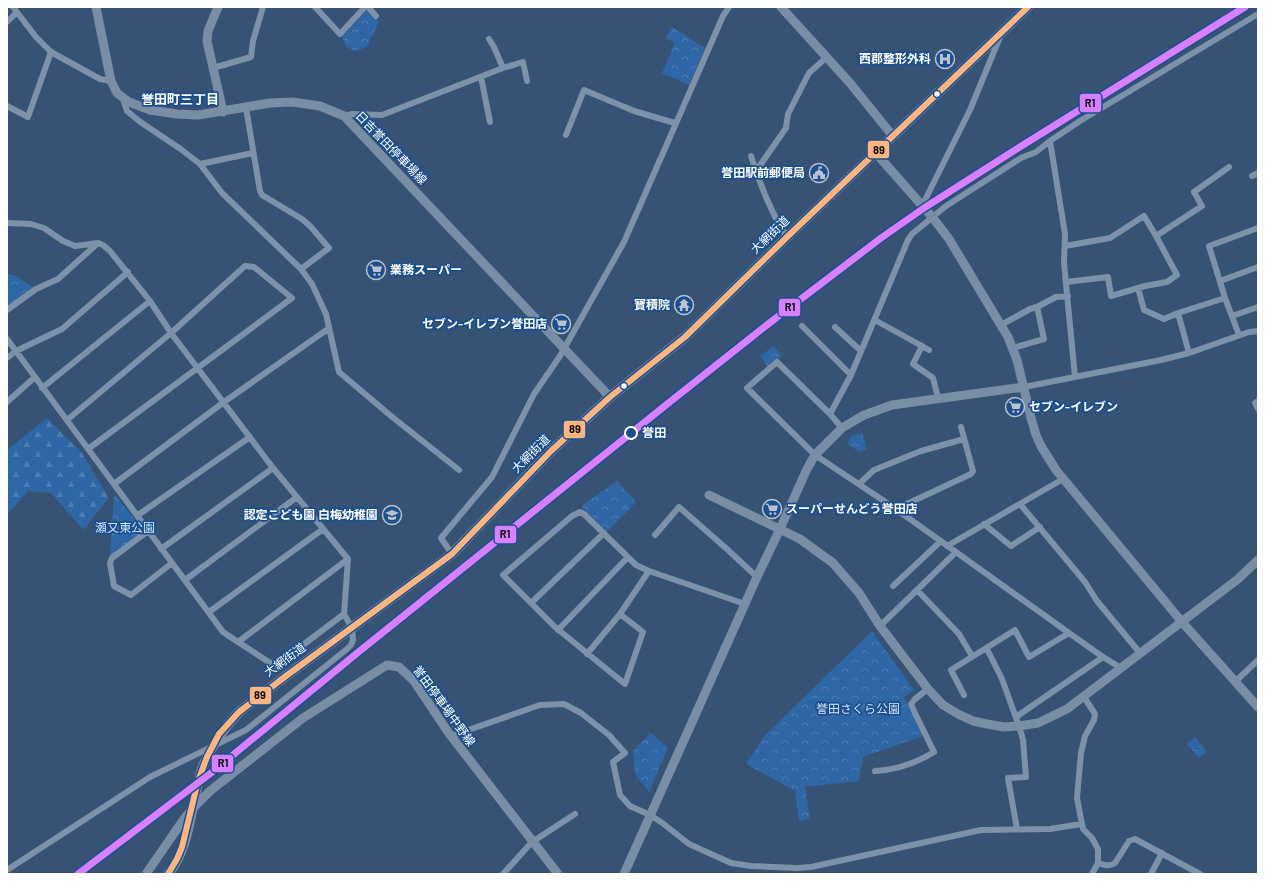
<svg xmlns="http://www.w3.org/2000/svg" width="1265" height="881" viewBox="0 0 1265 881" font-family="Barlow,'Noto Sans JP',sans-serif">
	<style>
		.forest { fill: url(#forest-firs) }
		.park { fill: url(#park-crowns) }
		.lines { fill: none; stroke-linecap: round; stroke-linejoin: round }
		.street { stroke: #7d92a8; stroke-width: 6 }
		.secondary { stroke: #798da4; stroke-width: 9 }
		.primary { stroke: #7d8ea7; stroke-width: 10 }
		.primary-bridge { stroke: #7d8ea7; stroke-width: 10 }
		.bus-1-casing { stroke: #1b4f8f; stroke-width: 9 }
		.bus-1 { stroke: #ffb580; stroke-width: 6 }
		.rail-1-casing { stroke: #1b4f8f; stroke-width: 10 }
		.rail-1 { stroke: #d880ff; stroke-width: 7 }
		.bus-dot { fill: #fff; stroke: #1b4f8f; stroke-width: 1.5 }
		.stop-dot { fill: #1b4f8f; stroke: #fff; stroke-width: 2 }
		.labels { text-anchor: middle; stroke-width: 3.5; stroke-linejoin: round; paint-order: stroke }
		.poi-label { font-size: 12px; font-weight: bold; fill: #fff; stroke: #1b4f8f; text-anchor: end }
		.street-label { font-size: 12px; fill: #fff; stroke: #1b4f8f }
		.stop-label { font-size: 12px; font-weight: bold; fill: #fff; stroke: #1b4f8f; text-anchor: start }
		.park-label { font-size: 12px; fill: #cfe3fa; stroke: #1b4f8f }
		.neighbourhood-label { font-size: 13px; font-weight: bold; fill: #fff; stroke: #1b4f8f }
		.line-badge { stroke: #1b4f8f; stroke-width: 1.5 }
		.pale-badge-label { font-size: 11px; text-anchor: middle; font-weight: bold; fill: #111 }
	</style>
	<defs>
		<pattern id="forest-firs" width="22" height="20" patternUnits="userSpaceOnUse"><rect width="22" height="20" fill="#2f66a5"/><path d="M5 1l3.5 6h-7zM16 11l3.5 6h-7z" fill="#4e7db2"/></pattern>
		<pattern id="park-crowns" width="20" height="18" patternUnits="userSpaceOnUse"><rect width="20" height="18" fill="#2f66a5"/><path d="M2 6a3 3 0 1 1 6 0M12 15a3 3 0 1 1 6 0" fill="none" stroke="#4e7db2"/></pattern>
	</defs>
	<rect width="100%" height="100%" fill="#365274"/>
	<!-- forest -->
	<path class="forest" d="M 47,418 L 82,453 L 109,498 L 83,530 L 51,493 L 28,491 L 7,515 L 7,450 Z"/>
	<!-- park -->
	<path class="park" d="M 366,11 L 370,11 L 379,22 L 367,47 L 355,51 L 346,47 L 342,37 Z
		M 672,27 L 705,48 L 689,85 L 662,73 L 675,43 L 665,38 Z
		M 7,274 L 16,276 L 36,289 L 7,307 Z
		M 774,346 L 782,356 L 768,367 L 760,356 Z
		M 862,433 L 867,449 L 860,452 L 847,444 L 851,436 Z
		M 617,481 L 636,502 L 607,532 L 581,506 Z
		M 114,494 L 143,529 L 143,533 L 110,557 Z
		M 872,631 L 914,690 L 904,697 L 923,736 L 863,757 L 859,781 L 805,787 L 810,819 L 799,821 L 795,791 L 746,764 L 765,735 Z
		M 651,733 L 668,748 L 649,792 L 635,774 L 633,751 Z
		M 1195,737 L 1207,752 L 1199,758 L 1187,744 Z"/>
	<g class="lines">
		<!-- street -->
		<path class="street" d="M 13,7 L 36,37 L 51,52 L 100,79 L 111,81
			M 315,7 L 340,34 L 365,7
			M 368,7 L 376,16
			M 7,22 L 16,13
			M 489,39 L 494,47 L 503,68
			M 213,68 L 251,57 L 253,41 L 263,7
			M 481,77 L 490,122
			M 123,99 L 127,111 L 139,121 L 182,150 L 200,164 L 222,193 L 301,269
			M 7,106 L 28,117 L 51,52
			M 246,108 L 260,191 L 262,195 L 302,219 L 310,226 L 329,248 L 301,269 L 312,284 L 326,314 L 339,372 L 391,416 L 459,470
			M 344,116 L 352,114 L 382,115 L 503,68 L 523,62 L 527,81
			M 566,135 L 584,90 L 634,111 L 675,123
			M 1050,141 L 1065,234 L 1064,263 L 1075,377
			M 751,156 C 759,181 772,215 787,237
			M 200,164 L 253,153
			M 756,171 L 786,128 L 788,114 L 809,73 L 827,57
			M 1252,176 L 1258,173
			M 922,206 L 970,110 L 1000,37
			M 7,223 L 31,224 L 44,228 L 63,241 L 75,246 L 98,243 L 103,245 L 110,251 L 150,301 L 171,333 L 273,468 L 348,559 L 344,614 L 352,628 L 353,640 L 351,645 L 347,649 L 246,730 L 150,777 L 7,870
			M 1065,246 L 1110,238 L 1144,216 L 1156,236
			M 1220,281 L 1258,267
			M 1066,282 L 1108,277 L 1111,296 L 1145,286 L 1167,282 L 1177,275 L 1156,236 L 1202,206 L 1194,192 L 1229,167
			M 1138,288 L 1144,310 L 1164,319 L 1178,313
			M 7,310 L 36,289 L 58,279 L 98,243
			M 1232,316 L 1258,307
			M 875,320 L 929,350
			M 1001,325 L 1030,309 L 1037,307 L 1056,297 L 1068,296
			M 802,326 L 851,375
			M 835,327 L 861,351
			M 1239,335 L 1225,298 L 1209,246 L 1258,228
			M 7,339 L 223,632 L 238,642 L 348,559
			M 922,346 L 913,364 L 933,378 L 938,398
			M 1013,348 L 1044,339 L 1037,307
			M 1189,353 L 1178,313 L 1225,298
			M 7,358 L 16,351 L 62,329 L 128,272
			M 1024,387 L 1161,360 L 1189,353 L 1249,332 L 1258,331
			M 42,388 L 150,301
			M 1258,401 L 1255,403 L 1258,409
			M 7,402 L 35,377
			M 830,414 L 777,362 L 747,388 L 815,455 L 896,509 L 1069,633 L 1103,657 L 1121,668
			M 67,420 L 171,333 L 245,266 L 254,267 L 292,298 L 88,449
			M 842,428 L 830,414 L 851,375 L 908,240 L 912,234 L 946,206 L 1021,158 L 1036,152 L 1050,141 L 1080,121 L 1258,14
			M 114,484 L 224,402 L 328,329
			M 859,484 L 874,470 L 921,451 L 964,439
			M 1020,504 L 1085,582 L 1097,601 L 1140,653
			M 896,509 L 971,474 L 973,471 L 961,427
			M 138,515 L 250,437
			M 984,524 L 1011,546 L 1040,527
			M 148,531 L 112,558 L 110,563 L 114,586 L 131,595 L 172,563
			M 655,535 L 679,507 L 728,550 L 757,577
			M 947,546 L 1063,479
			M 161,549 L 273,468
			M 452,554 L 441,538 L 492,477 L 534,394 L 560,356 L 624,242 L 723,16 L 729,7
			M 185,580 L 297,497
			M 893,586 L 941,541
			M 917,590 L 959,634 L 972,656
			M 531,603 L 604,533
			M 209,612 L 323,529
			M 620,614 L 643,632 L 625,684 L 555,627 L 503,575 L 572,516 L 580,512 L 584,514 L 636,565 L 649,571 L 745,604
			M 880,626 L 956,552
			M 558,630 L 628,557
			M 238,642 L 275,666 L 344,614
			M 987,649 L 1002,679 L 1019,726 L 1023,740 L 1026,777 L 1008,778 L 1017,829
			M 587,654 L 620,614 L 649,571
			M 1236,681 L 1258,660
			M 964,695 L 951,670 L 1015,630 L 1029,657 L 1069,633
			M 1084,697 L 1095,714 L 1094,720 L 1085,736 L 1081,753 L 1077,798 L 1083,829 L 1092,838 L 1098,849 L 1098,863 L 1092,874
			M 1016,717 L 1103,657
			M 451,736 L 540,705 L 564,704 L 581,713 L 609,735 L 625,753 L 613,762 L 620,795 L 630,806 L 650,815 L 661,822 L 689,844 L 731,863 L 751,866 L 797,868 L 811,867 L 981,830 L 1050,829 L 1081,824
			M 875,771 C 896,770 916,763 934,752 L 913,709 L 911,704 L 915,699 L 928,689
			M 1098,863 C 1104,865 1110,867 1115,863 L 1129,841 L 1135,839 L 1200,874
			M 503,874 L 532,842 L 575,814
			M 1151,874 L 1162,853"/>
		<!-- secondary -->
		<path class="secondary" d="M 96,7 L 111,81 L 117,93 L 129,102 L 150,110 L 177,114 L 198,115 L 270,103 L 292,102 L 320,106 L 344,116 L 610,397
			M 218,7 L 208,31 L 207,41 L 223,112
			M 781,7 L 850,83 L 892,135
			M 875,152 L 933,218 L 949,239 L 1008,337 L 1017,360 L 1031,418 L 1036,435 L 1041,446 L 1056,470 L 1182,622 L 1258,707
			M 709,495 L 800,539 L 833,563 L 859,593 L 880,626 L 928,689 L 943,705 L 958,714 L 973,721 L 987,724 L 1004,727 L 1019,726 L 1038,723 L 1067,709 L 1238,579 L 1258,560
			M 146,874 L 184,819 L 195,806 L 210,791 L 303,718 L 387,665 L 399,667 L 414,681 L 448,732 L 558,874
			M 624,874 L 757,577 L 780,529 L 807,469 L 815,455 L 842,428 L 852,422 L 864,415 L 892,405 L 1024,387"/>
		<!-- primary -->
		<path class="primary" d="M 239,712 L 286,676 L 452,554 L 551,451 L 610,397 L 685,337 L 787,237 L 1028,7"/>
		<!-- primary-bridge -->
		<path class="primary-bridge" d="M 168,874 C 192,845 190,803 202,769 C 210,747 223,729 239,712"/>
		<defs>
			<path id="bus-1" d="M 168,874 L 177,859 L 182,847 L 198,781 L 207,757 L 219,734 L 239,712 L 286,676 L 452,554 L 551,451 L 610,397 L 685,337 L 787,237 L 1028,7"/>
		</defs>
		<!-- bus-1 casing -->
		<use href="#bus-1" class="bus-1-casing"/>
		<!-- bus-1 -->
		<use href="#bus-1" class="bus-1"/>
		<defs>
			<path id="rail-1" d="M 78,874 L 211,773 L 356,654 L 671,401 L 763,328 L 881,238 L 924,208 L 1023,145 L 1245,7"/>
		</defs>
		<!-- rail-1 casing -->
		<use href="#rail-1" class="rail-1-casing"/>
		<!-- rail-1 -->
		<use href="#rail-1" class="rail-1"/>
	</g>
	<!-- icons -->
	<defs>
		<symbol id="hospital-ring" viewBox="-11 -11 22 22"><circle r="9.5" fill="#1b4f8f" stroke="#b9c2ce" stroke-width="1.5"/><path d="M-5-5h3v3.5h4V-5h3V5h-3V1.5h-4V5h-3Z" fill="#b9c2ce"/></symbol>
		<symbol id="civic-ring" viewBox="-11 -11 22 22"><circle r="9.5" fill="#1b4f8f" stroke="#b9c2ce" stroke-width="1.5"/><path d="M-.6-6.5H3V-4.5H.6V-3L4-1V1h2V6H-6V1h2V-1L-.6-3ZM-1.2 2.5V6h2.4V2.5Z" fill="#b9c2ce"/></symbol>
		<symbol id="supermarket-ring" viewBox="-11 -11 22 22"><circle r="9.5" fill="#1b4f8f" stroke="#b9c2ce" stroke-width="1.5"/><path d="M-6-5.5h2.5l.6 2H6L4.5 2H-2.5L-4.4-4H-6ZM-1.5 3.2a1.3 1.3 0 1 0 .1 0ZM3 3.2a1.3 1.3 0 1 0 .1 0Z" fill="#b9c2ce"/></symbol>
		<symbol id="temple-ring" viewBox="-11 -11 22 22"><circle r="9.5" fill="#1b4f8f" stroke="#b9c2ce" stroke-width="1.5"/><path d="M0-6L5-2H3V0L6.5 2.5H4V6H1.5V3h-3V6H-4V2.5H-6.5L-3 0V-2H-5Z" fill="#b9c2ce"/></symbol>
		<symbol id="school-ring" viewBox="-11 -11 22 22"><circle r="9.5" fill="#1b4f8f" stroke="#b9c2ce" stroke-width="1.5"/><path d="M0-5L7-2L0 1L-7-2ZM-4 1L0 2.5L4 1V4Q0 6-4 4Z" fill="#b9c2ce"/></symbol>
	</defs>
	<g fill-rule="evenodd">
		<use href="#hospital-ring" x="934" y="48" width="22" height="22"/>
		<use href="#civic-ring" x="808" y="162" width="22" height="22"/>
		<use href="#supermarket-ring" x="365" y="259" width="22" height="22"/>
		<use href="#temple-ring" x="673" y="294" width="22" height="22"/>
		<use href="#supermarket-ring" x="550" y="313" width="22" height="22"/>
		<use href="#supermarket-ring" x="1004" y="396" width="22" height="22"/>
		<use href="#supermarket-ring" x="761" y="498" width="22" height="22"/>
		<use href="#school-ring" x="381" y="504" width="22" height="22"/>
	</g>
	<!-- markers -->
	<g class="bus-dot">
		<circle cx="937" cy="94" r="3.5"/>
		<circle cx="624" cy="386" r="3.5"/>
	</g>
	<circle class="stop-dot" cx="631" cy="433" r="6"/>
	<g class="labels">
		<!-- poi labels -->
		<g class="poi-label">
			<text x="931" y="63">西郡整形外科</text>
			<text x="805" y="177">誉田駅前郵便局</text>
			<text x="390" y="274" text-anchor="start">業務スーパー</text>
			<text x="670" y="309">寶積院</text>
			<text x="547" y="328">セブン-イレブン誉田店</text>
			<text x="1029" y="411" text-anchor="start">セブン-イレブン</text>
			<text x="786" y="513" text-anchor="start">スーパーせんどう誉田店</text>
			<text x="378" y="519">認定こども園 白梅幼稚園</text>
		</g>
		<!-- street labels -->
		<g class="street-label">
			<text transform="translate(391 148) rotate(46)" y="4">日吉誉田停車場線</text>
			<text transform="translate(770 235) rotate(-44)" y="4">大網街道</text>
			<text transform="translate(531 454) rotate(-45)" y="4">大網街道</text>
			<text transform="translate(285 660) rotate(-36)" y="4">大網街道</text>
			<text transform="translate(444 706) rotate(54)" y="4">誉田停車場中野線</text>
		</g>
		<!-- stop labels -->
		<g class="stop-label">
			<text x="642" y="437">誉田</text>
		</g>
		<!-- park labels -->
		<g class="park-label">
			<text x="125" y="532">瀬又東公園</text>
			<text x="858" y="713">誉田さくら公園</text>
		</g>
		<!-- neighbourhood labels -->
		<g class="neighbourhood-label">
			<text x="180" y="104">誉田町三丁目</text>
		</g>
	</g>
	<g class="line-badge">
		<rect x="1079" y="93" width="23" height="20" rx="4" fill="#d880ff"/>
		<rect x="867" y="140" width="23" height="19" rx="4" fill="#ffb580"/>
		<rect x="778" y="298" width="23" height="19" rx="4" fill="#d880ff"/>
		<rect x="563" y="420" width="23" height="19" rx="4" fill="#ffb580"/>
		<rect x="494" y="525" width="23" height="19" rx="4" fill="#d880ff"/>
		<rect x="249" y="686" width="23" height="19" rx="4" fill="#ffb580"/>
		<rect x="211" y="754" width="23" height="19" rx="4" fill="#d880ff"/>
	</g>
	<g class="pale-badge-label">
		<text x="1090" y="107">R1</text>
		<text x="879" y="154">89</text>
		<text x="790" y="311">R1</text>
		<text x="575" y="433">89</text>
		<text x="505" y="538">R1</text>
		<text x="260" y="699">89</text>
		<text x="223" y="767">R1</text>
	</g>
	<!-- border -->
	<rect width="1265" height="881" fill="none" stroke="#ffffff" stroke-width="16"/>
</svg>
